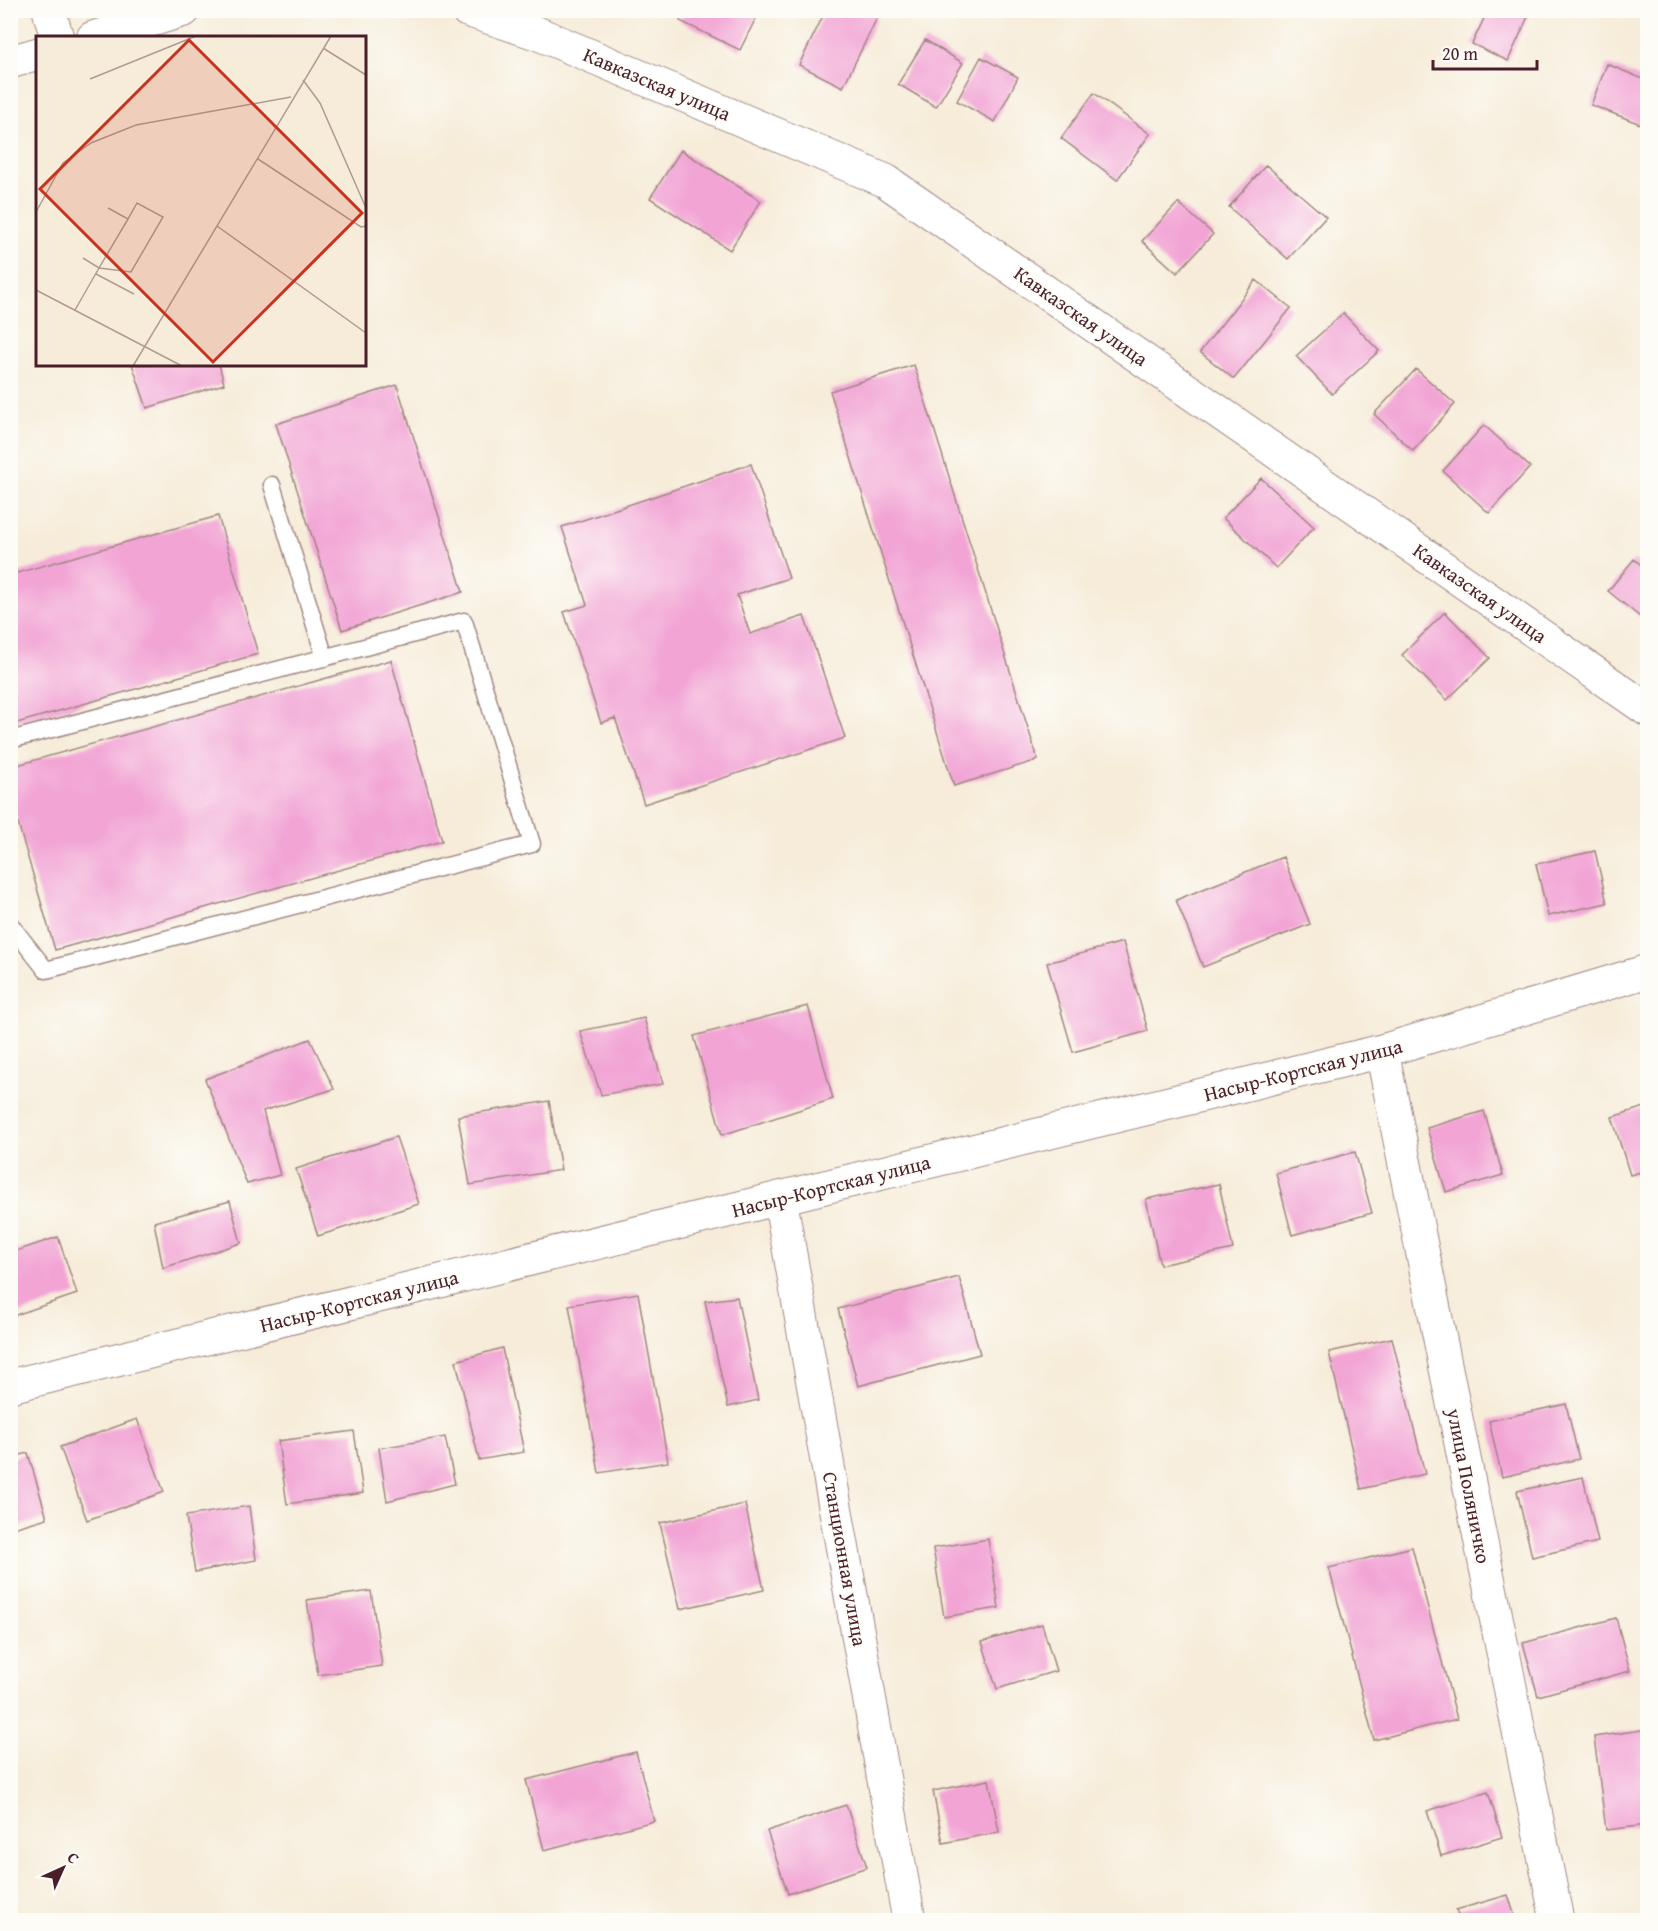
<svg xmlns="http://www.w3.org/2000/svg" width="1658" height="1931" viewBox="0 0 1658 1931" font-family="'Gentium Book Plus',serif">
	<style>
		.building { fill: #f2a5d5 }
		.lines { fill: none; stroke-linecap: round; stroke-linejoin: round }
		.service-casing { stroke: #a08682; stroke-width: 19 }
		.minor-casing { stroke: #a08682; stroke-width: 35 }
		.tertiary-casing { stroke: #a08682; stroke-width: 35 }
		.service { stroke: #fff; stroke-width: 16 }
		.minor { stroke: #fff; stroke-width: 33 }
		.tertiary { stroke: #fff; stroke-width: 33 }
		.labels { text-anchor: middle; stroke-width: 4.5; stroke-linejoin: round; paint-order: stroke }
		.street-label { font-size: 20px; fill: #4a1f2b; stroke: #fdfcf7 }
		.inset-road { fill: none; stroke: #b19a93; stroke-width: 1.5 }
		.view { fill: #c8321e; fill-opacity: 0.15; stroke: #c8321e; stroke-width: 3 }
		.inset-edge { fill: none; stroke: #4a1f2b; stroke-width: 3 }
	</style>
	<rect width="100%" height="100%" fill="#fdfcf7"/>
	<filter id="ink" filterUnits="userSpaceOnUse"><feTurbulence type="fractalNoise" baseFrequency=".0167" numOctaves="2"/><feDisplacementMap in="SourceGraphic" scale="12" xChannelSelector="R" yChannelSelector="G"/><feConvolveMatrix kernelMatrix="1 2 1 2 8 2 1 2 1" color-interpolation-filters="sRGB"/></filter>
	<filter id="wash" filterUnits="userSpaceOnUse"><feTurbulence type="fractalNoise" baseFrequency=".008" numOctaves="4" result="noise"/><feDisplacementMap in="SourceGraphic" scale="24" xChannelSelector="R" yChannelSelector="G"/><feGaussianBlur stdDeviation="1.35" result="paint"/><feColorMatrix in="noise" values="0 0 0 0 0 0 0 0 0 0 0 0 0 0 0 0 0 1.4 0 .05"/><feComposite in="paint" operator="in"/></filter>
	<g filter="url(#wash)">
		<rect width="100%" height="100%" fill="#f6ecd9"/>
		<g id="blocks">
			<!-- building -->
			<path class="building" d="M 685,10 L 760,10 L 740,50 L 680,21 Z
				M 826,10 L 862,10 L 877,18 L 843,87 L 799,65 Z
				M 1488,10 L 1531,10 L 1508,61 L 1472,44 Z
				M 925,40 L 963,63 L 936,107 L 898,84 Z
				M 981,57 L 1018,77 L 995,122 L 957,101 Z
				M 1607,64 L 1648,81 L 1648,112 L 1643,125 L 1591,105 Z
				M 1094,93 L 1150,134 L 1117,180 L 1061,138 Z
				M 681,150 L 761,201 L 730,250 L 650,198 Z
				M 1266,165 L 1326,217 L 1288,259 L 1229,207 Z
				M 1178,203 L 1213,234 L 1177,273 L 1142,241 Z
				M 1256,280 L 1291,308 L 1234,379 L 1200,352 Z
				M 1343,313 L 1379,351 L 1332,394 L 1296,356 Z
				M 132,364 L 219,364 L 224,384 L 147,408 Z
				M 914,365 L 1038,760 L 954,786 L 830,391 Z
				M 1416,369 L 1455,404 L 1413,451 L 1374,414 Z
				M 397,385 L 463,592 L 342,630 L 276,424 Z
				M 1484,425 L 1530,467 L 1489,513 L 1443,471 Z
				M 751,464 L 789,578 L 737,595 L 750,634 L 804,616 L 845,738 L 644,804 L 615,718 L 601,723 L 564,612 L 587,605 L 562,527 Z
				M 1261,478 L 1314,527 L 1276,568 L 1223,518 Z
				M 218,516 L 258,654 L 10,725 L 10,575 Z
				M 1634,559 L 1648,571 L 1648,618 L 1645,621 L 1608,591 Z
				M 1445,612 L 1490,658 L 1447,700 L 1402,655 Z
				M 391,660 L 442,841 L 55,950 L 10,796 L 10,767 Z
				M 1595,851 L 1607,903 L 1548,916 L 1536,864 Z
				M 1283,857 L 1310,924 L 1203,967 L 1176,900 Z
				M 1123,942 L 1148,1031 L 1073,1052 L 1047,963 Z
				M 808,1006 L 833,1099 L 722,1135 L 694,1036 Z
				M 644,1018 L 663,1084 L 601,1095 L 580,1031 Z
				M 310,1039 L 334,1089 L 263,1111 L 280,1175 L 247,1184 L 205,1079 Z
				M 549,1101 L 561,1170 L 470,1185 L 458,1116 Z
				M 1648,1106 L 1648,1170 L 1630,1175 L 1612,1117 Z
				M 1484,1111 L 1503,1175 L 1446,1192 L 1427,1128 Z
				M 396,1137 L 419,1204 L 318,1236 L 296,1169 Z
				M 1355,1152 L 1372,1213 L 1292,1235 L 1276,1173 Z
				M 1219,1184 L 1233,1249 L 1160,1265 L 1146,1199 Z
				M 230,1201 L 241,1243 L 163,1268 L 154,1222 Z
				M 58,1237 L 77,1294 L 10,1317 L 10,1253 Z
				M 959,1277 L 980,1354 L 858,1386 L 838,1309 Z
				M 638,1293 L 668,1462 L 599,1473 L 569,1305 Z
				M 737,1297 L 758,1400 L 728,1407 L 705,1301 Z
				M 1392,1338 L 1425,1474 L 1361,1489 L 1329,1352 Z
				M 502,1348 L 524,1452 L 479,1460 L 456,1361 Z
				M 1566,1404 L 1579,1459 L 1502,1477 L 1489,1421 Z
				M 137,1419 L 164,1492 L 87,1520 L 60,1447 Z
				M 354,1431 L 363,1493 L 287,1504 L 278,1441 Z
				M 445,1437 L 455,1484 L 387,1501 L 379,1448 Z
				M 28,1453 L 47,1518 L 10,1529 L 10,1458 Z
				M 1583,1477 L 1598,1542 L 1532,1557 L 1517,1491 Z
				M 745,1504 L 764,1590 L 680,1609 L 660,1523 Z
				M 249,1506 L 256,1560 L 195,1572 L 186,1516 Z
				M 988,1539 L 999,1608 L 944,1617 L 933,1548 Z
				M 1412,1547 L 1457,1719 L 1374,1740 L 1329,1568 Z
				M 371,1591 L 382,1666 L 318,1675 L 307,1600 Z
				M 1616,1618 L 1630,1671 L 1538,1696 L 1523,1643 Z
				M 1042,1624 L 1056,1671 L 997,1689 L 982,1642 Z
				M 1648,1729 L 1648,1825 L 1606,1830 L 1594,1737 Z
				M 636,1752 L 654,1821 L 544,1850 L 526,1780 Z
				M 989,1780 L 999,1832 L 943,1843 L 933,1791 Z
				M 1488,1792 L 1502,1837 L 1441,1856 L 1427,1811 Z
				M 846,1805 L 867,1867 L 788,1894 L 767,1831 Z
				M 1508,1895 L 1516,1920 L 1460,1920 L 1456,1910 Z"/>
		</g>
	</g>
	<g filter="url(#ink)">
		<use href="#blocks" fill-opacity="0" stroke="#a08682" stroke-width="1.5"/>
		<g class="lines">
			<defs>
				<path id="service" d="M 272,485 L 325,658
					M 10,740 L 464,621 L 532,844 L 46,970 L 10,924"/>
				<path id="minor" d="M 49,10 L 57,38
					M 467,10 L 539,34 L 886,181 L 1648,710
					M 93,38 L 184,10
					M 10,62 L 38,54
					M 1382,1051 L 1557,1920
					M 780,1198 L 909,1920"/>
				<path id="tertiary" d="M 10,1386 L 1382,1051 L 1648,971"/>
			</defs>
			<!-- service casing -->
			<use href="#service" class="service-casing"/>
			<!-- minor casing -->
			<use href="#minor" class="minor-casing"/>
			<!-- tertiary casing -->
			<use href="#tertiary" class="tertiary-casing"/>
			<!-- service -->
			<use href="#service" class="service"/>
			<!-- minor -->
			<use href="#minor" class="minor"/>
			<!-- tertiary -->
			<use href="#tertiary" class="tertiary"/>
		</g>
	</g>
	<g class="labels">
		<!-- street labels -->
		<g class="street-label">
			<text transform="translate(657 84) rotate(23)" y="7">Кавказская улица</text>
			<text transform="translate(1081 316) rotate(35)" y="7">Кавказская улица</text>
			<text transform="translate(1480 593) rotate(35)" y="7">Кавказская улица</text>
			<text transform="translate(1303 1070) rotate(-14)" y="7">Насыр-Кортская улица</text>
			<text transform="translate(831 1186) rotate(-14)" y="7">Насыр-Кортская улица</text>
			<text transform="translate(359 1301) rotate(-14)" y="7">Насыр-Кортская улица</text>
			<text transform="translate(1469 1486) rotate(79)" y="7">улица Поляничко</text>
			<text transform="translate(845 1559) rotate(80)" y="7">Станционная улица</text>
		</g>
	</g>
	<!-- overview -->
	<g transform="translate(36 36)">
		<rect width="330" height="330" fill="#f6ecd9"/>
		<path class="inset-road" d="M 287,12 L 330,39M 54,43 L 160,0M 267,44 L 284,67 L 330,172M 222,123 L 325,191 L 330,190M 72,172 L 92,183M 0,176 L 27,127 L 55,107 L 100,89 L 255,61M 181,190 L 330,297M 60,238 L 98,258M 0,254 L 146,330M 39,274 L 63,232 L 92,183 L 101,167 L 127,181 L 95,236 L 63,232 L 47,222M 97,330 L 295,0"/>
		<path class="view" d="M 153,4 L 326,177 L 177,326 L 4,153 Z"/>
		<rect width="330" height="330" class="inset-edge"/>
	</g>
	<!-- margin -->
	<rect width="1658" height="1931" fill="none" stroke="#fdfcf7" stroke-width="36"/>
	<!-- north arrow -->
	<g transform="translate(63 1868) rotate(45)" stroke="#fdfcf7" stroke-width="4.5" paint-order="stroke">
	<path d="M0-4.5L10 22L0 15L-10 22Z" fill="#4a1f2b"/>
	<text y="-9" font-size="16" font-weight="bold" text-anchor="middle" fill="#4a1f2b">С</text>
	</g>
	<!-- scale -->
	<path d="M1433 60v9h104v-9" fill="none" stroke="#4a1f2b" stroke-width="3"/>
	<text x="1442" y="60" font-size="18" fill="#4a1f2b" stroke="#fdfcf7" stroke-width="4.5" paint-order="stroke">20 m</text>
</svg>
